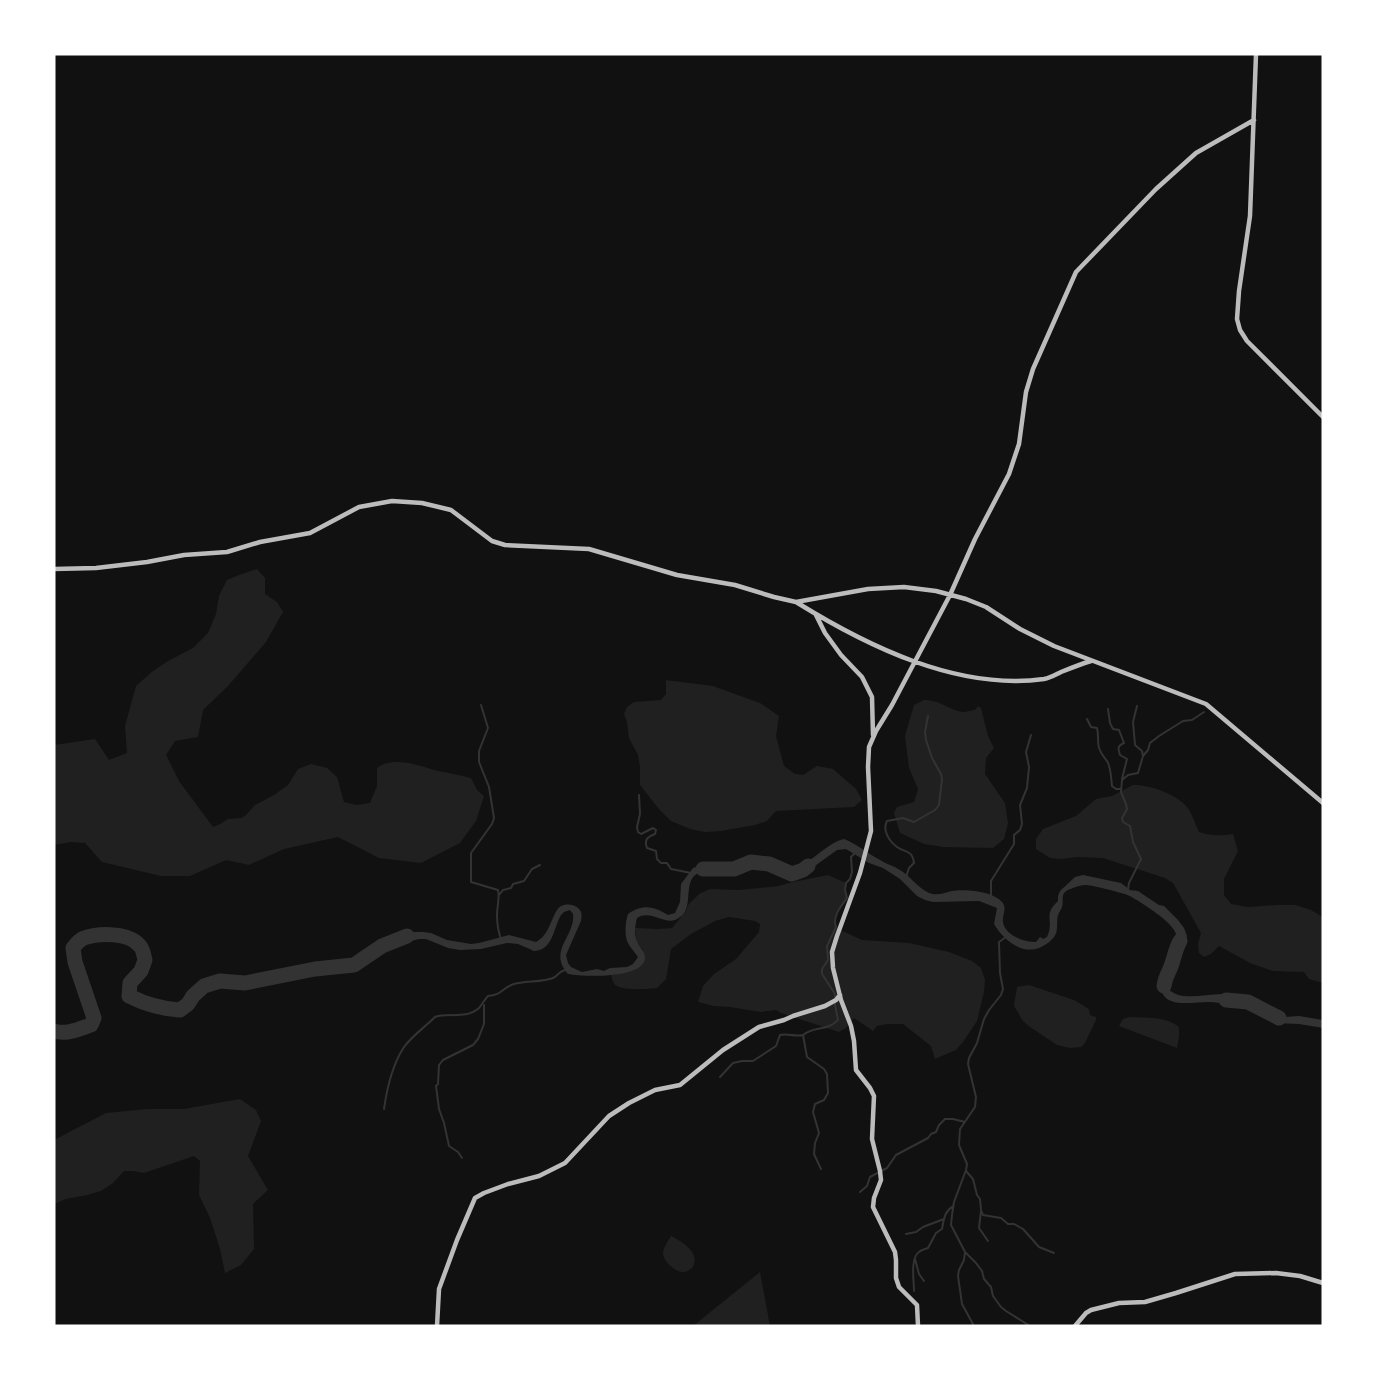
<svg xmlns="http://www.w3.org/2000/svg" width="1377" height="1380" viewBox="0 0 1377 1380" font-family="'PT Sans Narrow',sans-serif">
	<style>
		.green { fill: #202020 }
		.water { fill: #333 }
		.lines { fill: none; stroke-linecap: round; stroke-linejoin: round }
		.stream { stroke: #333; stroke-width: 2 }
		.river { stroke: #333; stroke-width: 15 }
		.minor { stroke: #bcbcbc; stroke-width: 4.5 }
	</style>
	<rect width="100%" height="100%" fill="#111"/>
	<!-- green -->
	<path class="green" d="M 257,569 L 265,578 L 265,594 L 277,602 L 283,612 L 266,642 L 228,686 L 203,710 L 198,737 L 175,741 L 166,755 L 179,781 L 213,827 L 220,824 L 228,819 L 242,818 L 246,815 L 255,805 L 274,795 L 288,785 L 298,769 L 311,764 L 327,768 L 337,777 L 344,802 L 356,805 L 370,803 L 377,786 L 377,768 C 393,755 420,766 438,771 C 449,773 460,775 471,778 L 477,790 L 484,796 L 476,821 L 460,843 L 421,863 L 379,858 L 338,837 L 284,849 L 249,865 L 226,860 L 190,876 L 161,876 L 102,862 L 85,843 L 71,842 L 54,845 L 54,745 L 95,739 L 109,760 L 127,753 L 125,726 L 136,686 L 153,671 L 168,661 L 193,648 L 208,633 L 216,614 L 219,596 L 227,580 L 239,575 Z
		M 666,680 L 713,686 L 760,703 L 779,716 L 776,736 L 784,766 L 795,774 L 803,775 L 817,766 L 833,769 L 856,789 L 862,800 L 854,807 L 776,811 L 767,821 L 755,825 L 721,831 L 705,832 L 690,829 L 671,821 L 658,808 L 640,785 L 640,767 L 638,755 L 629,738 L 627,722 L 624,714 L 627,707 L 634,702 L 661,700 L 666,694 Z
		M 924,700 C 941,700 950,711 964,712 C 965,712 974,710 975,710 L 978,706 L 981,708 L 988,736 L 994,748 L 986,758 L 985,774 L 1005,803 L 1008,823 L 1004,839 L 993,848 L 943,847 L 924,844 L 900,833 L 894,813 L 897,807 L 914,802 L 918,789 L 909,768 L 905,736 L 914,705 Z
		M 1133,785 C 1150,785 1174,793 1186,806 C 1192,812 1195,824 1199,832 C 1210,836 1221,836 1233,834 L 1238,851 L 1224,879 L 1224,895 L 1231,904 L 1248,907 L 1276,905 L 1295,905 L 1311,910 L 1323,917 L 1323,983 L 1309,979 L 1304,972 L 1273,971 L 1250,963 L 1219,946 L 1211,954 L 1204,957 L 1199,953 L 1198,944 L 1201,933 L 1173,883 L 1165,878 L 1103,858 L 1077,857 L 1061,859 L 1050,858 L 1036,849 L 1036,839 L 1043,829 L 1076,816 L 1096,799 L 1112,796 Z
		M 828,875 L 846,883 L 845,890 L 847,898 C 841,906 832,917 836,928 L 862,940 L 909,943 L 949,952 L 972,961 L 981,968 L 985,980 L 984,992 L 977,1021 L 963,1042 L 956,1050 L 935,1059 L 931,1046 L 903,1024 L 887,1024 L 877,1026 L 873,1031 L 854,1018 L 846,1028 L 839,1032 L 781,1013 L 776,1010 L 761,1012 L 730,1007 L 714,1006 L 698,1002 L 703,986 L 714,974 L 736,959 L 759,932 L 760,924 L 755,921 L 729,917 L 715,921 L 691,934 L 671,949 L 666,979 L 657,988 C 648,989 623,991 615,985 C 613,983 612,978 611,975 L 626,972 L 641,966 L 643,950 L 637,943 L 635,928 L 658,929 L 672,928 L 686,911 L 688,905 L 699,894 L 710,889 L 739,890 L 778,886 L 793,882 Z
		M 1029,985 L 1074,1000 L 1089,1009 L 1090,1015 L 1096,1017 L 1096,1020 L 1085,1043 L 1081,1047 L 1070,1048 L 1057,1045 L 1030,1027 L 1023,1021 L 1014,1006 L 1017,987 Z
		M 1129,1017 C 1145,1018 1166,1016 1179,1027 L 1179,1037 L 1177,1048 L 1119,1026 L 1123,1019 Z
		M 240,1099 L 256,1110 L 261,1121 L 248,1156 L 268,1190 L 253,1204 L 254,1249 L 241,1265 L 225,1273 L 220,1249 L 210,1218 L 199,1195 L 200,1161 L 194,1156 L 144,1173 L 133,1171 L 124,1171 L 113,1183 L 101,1191 L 87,1195 L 66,1199 L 54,1204 L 54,1140 L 106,1113 L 147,1109 L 184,1109 Z
		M 671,1236 C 681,1241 702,1253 692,1268 C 690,1270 686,1272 684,1272 C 676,1273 664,1262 663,1254 C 663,1248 668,1241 671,1236 Z
		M 760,1272 L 770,1326 L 693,1326 Z"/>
	<!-- water -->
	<path class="water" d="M 844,839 C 857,844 867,853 880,860 C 886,864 894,866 900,870 C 911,877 918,888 929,893 C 937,896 944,893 952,891 C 963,889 988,891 997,898 C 1010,906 1002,912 1003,922 C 1005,936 1025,942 1036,942 L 1040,937 L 1043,939 L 1047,937 C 1055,920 1042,916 1058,901 L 1058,896 L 1060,891 L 1075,877 L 1083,875 L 1121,883 L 1130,890 L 1138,891 L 1159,905 L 1164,906 L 1178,920 L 1184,928 L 1187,936 L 1186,941 L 1176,960 L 1170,959 C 1168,948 1179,941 1176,934 C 1173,922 1142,903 1130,896 C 1127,894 1089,884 1085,885 C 1081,885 1072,888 1068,890 C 1060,894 1064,900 1062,907 C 1061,910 1059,912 1058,915 C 1056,922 1059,931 1054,937 C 1051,941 1047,944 1043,946 C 1024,957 1004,941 994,924 L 997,908 L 979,901 L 933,902 L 925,900 L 917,896 L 900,879 L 883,868 L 869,863 L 846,849 L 837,850 L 812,868 L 795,878 L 789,875 L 790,870 C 811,865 824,844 844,839 Z
		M 705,864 L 724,865 L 724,867 C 715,873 700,869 693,877 C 684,890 694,911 677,919 C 665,926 651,909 637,918 C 635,925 634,934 637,941 C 639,948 645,950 645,958 C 644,979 583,977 568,974 C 547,950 576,936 573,914 L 570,910 L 564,912 L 561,915 C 553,929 553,951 533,951 L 532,950 L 518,944 L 507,943 L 481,949 L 460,950 L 448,948 L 426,939 L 419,939 L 392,946 L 388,939 L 411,932 L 423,932 L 431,933 L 447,940 L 471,944 L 479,943 L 509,935 L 536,942 C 549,935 550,921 557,910 C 561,903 573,903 578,908 C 582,911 582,916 581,921 L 566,955 L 568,963 L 571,967 L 582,972 L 597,969 L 604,971 L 610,968 L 627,967 L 633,964 L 638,957 C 635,953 632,949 629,945 C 624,937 625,923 628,914 C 643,904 653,906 668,915 L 675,913 L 680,902 L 681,884 L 693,868 Z
		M 1170,966 L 1171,967 C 1170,974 1167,980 1167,988 C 1181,1003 1206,993 1224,994 C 1230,994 1237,997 1243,999 L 1245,1004 L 1245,1006 C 1234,1005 1223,1003 1212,1002 C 1194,1001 1158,1012 1161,981 C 1161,973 1163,969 1170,966 Z
		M 1261,1007 L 1275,1015 L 1285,1017 L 1299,1016 L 1323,1020 L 1323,1028 L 1299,1024 L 1276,1023 L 1264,1014 L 1260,1009 Z"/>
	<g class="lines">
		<!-- stream -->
		<path class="stream" d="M 481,705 L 488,728 L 479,751 L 479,762 L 489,787 L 494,818 L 492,824 L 471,853 L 471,882 L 498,890 C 500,898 497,906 497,915 C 497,923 498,931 501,939
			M 1108,709 L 1110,723 L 1113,729 L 1119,730 L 1124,743 C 1117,746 1118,749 1120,755 L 1127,759 L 1122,779
			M 1087,719 L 1091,727 L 1097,728 C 1099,735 1097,741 1099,748 C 1101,754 1103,756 1107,761 C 1111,767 1111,778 1112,786 L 1116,789 L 1121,789
			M 1143,756 L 1148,750 L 1150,743 L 1159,736 L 1183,721 L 1192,720 L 1204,712
			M 639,795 L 640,814 L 637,827 L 638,832 L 641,834 L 653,828 L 656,830 L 655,834 C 647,837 644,840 647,848 L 656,851 L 657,859 L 661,863 L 667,863 L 671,869 L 691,873
			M 906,877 L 909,868 L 914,863 C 912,849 905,853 897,847 C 889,841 882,830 887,821 L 903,818 L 914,822 L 935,810 L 939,805 L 942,779 L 941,774 L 932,758 L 926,740 L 925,732 L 928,716
			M 1128,889 L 1129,883 L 1141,859 L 1133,842 L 1130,826 L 1123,822 L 1122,818 L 1127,809 L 1126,804 L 1121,792 L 1122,780 L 1128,775 L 1138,773 L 1143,756 L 1142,751 L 1135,745 L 1133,722 L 1137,706
			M 499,895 L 503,890 L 511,888 L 513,884 L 524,881 L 532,869 L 540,865
			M 991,897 L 991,881 L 1014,844 L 1014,835 L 1020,830 L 1022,824 L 1020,805 L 1027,788 L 1029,767 L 1026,752 L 1031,735
			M 720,1077 L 733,1063 L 742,1061 L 753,1061 L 776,1046 L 780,1035 C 788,1033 795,1037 803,1035
			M 384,1109 C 387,1088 392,1065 404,1047 C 412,1036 425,1027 435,1017 C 449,1012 465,1020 479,1008 C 482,1005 484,1000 488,996 C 502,995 502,988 514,984 C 524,981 544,982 553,978 C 560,975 557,972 565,970
			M 462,1158 L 458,1152 L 449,1146 L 444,1123 L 439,1109 L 436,1086 L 438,1084 L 439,1065 L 443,1060 L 473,1045 L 478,1039 L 484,1024 L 484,1005
			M 821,1169 L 814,1154 L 815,1143 L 819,1133 L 813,1112 L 815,1104 L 824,1100 L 828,1093 L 827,1074 L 824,1069 L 807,1057 L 803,1035 C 815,1025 826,1032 838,1020 L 835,1005 L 835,994 L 822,974 L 822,969 L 828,960 L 827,946 L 836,927 C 832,917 841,906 847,898 L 845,890 L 846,883 L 850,879 L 852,872 L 851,857 L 856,852
			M 966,1171 L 973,1179 L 977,1195 L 980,1199 L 981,1210 L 983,1215 L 1001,1218 L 1008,1224 L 1014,1224 L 1023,1229 L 1039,1247 L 1054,1253
			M 860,1192 L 867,1186 L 870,1177 L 887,1168 L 896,1155 L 928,1138 L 931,1134 L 936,1132 L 939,1125 L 945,1119 L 953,1119 L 965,1122
			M 981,1211 L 979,1228 L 988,1241
			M 906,1234 L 916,1232 L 923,1227 L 944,1219
			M 965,1252 L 976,1263 L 982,1271 L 984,1279 L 991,1287 L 993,1296 L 1001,1307 L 1006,1311 L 1030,1326
			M 915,1259 L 919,1274 L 924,1281
			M 914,1291 C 914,1281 910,1258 919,1252 C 921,1250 925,1249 928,1248 L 936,1233 L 942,1229 C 944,1219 944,1212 953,1206
			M 974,1326 L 962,1304 L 958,1276 L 959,1270 L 964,1260 L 965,1252 L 951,1225 L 952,1215 L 954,1202 L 966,1170 L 967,1164 L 959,1145 L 960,1129 L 975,1107 L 976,1097 L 968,1064 L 969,1058 L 977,1043 L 984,1019 L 989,1010 L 1001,995 L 1003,989 L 1000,973 L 999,942 L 1006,937"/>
		<!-- river -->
		<path class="river" d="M 703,869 L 734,869 L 751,862 L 769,864 L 792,874 L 803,870 L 808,866
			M 1164,986 C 1165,979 1166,977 1169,971 C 1174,961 1174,952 1180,941
			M 1226,1000 L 1248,1002 L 1279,1018
			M 54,1031 C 66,1035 79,1029 91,1025 L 94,1018 L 75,962 L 73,948 C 76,944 79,940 84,938 C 99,933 129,932 140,946 C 143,949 144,956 145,960 L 141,971 L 130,983 L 129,996 C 145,1004 162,1009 180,1010 L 188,1004 L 193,996 L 204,986 L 220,981 L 245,983 L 315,969 L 354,965 L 382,946 L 407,936"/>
		<!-- minor -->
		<path class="minor" d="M 1256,54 L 1250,216 L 1239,291 L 1237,319 L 1240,330 L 1247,341 L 1323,417
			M 54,569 L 96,568 L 147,562 L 184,555 L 227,552 L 260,542 L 310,533 L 359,507 L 392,501 L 422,503 L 451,510 L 492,541 L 505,545 L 589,549 L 677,575 L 735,585 L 774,597 L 796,602 L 868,589 L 904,587 L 936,591 L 966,599 L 986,607 L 1020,629 L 1054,646 L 1206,704 L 1323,803
			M 796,602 C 867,646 958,691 1044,679 C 1050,678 1055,675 1061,672 C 1071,668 1081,664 1091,661
			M 816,615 L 825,633 L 841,655 L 862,677 L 872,697 L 873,735
			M 437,1326 L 439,1289 L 457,1240 L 475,1198 L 484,1193 L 508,1184 L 539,1176 L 565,1163 L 609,1116 L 629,1103 L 655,1090 L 680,1085 L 723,1050 L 759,1027 L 784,1020 L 793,1016 L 825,1006 L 836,1000 L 840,995
			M 918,1326 L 917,1305 L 899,1287 L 896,1278 L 896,1260 L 895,1252 L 873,1207 L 874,1198 L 881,1180 L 880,1171 L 872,1139 L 874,1096 L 870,1088 L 856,1070 L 854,1041 L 851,1026 L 841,1000 L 833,968 L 832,952 L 837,936 L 860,873 L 871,831 L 868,767 L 869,747 L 876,731 L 892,705 L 950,595 L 975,539 L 1009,474 L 1019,444 L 1026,392 L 1033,369 L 1076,272 L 1156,189 L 1196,153 L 1254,120
			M 1075,1326 L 1086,1313 L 1091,1310 L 1119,1303 L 1145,1302 L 1176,1293 L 1235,1274 L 1276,1273 L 1300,1276 L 1323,1283"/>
	</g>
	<!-- border -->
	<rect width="1377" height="1380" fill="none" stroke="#ffffff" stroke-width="111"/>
</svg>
